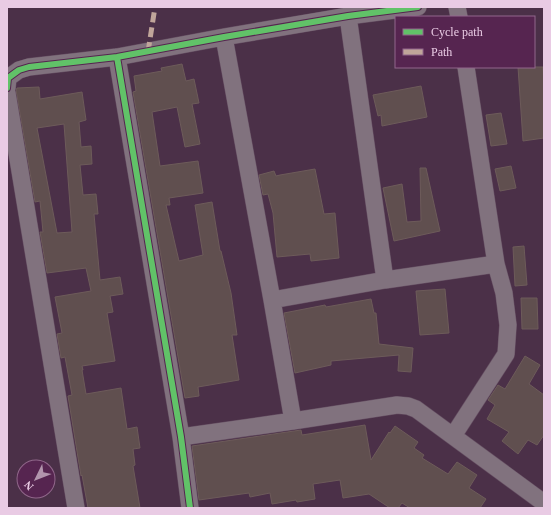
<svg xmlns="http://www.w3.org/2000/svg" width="551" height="515" viewBox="0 0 551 515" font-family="Georgia,serif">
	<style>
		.building { fill: #604f4f; stroke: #6d5b5a; fill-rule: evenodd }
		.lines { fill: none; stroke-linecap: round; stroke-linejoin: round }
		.street-casing { stroke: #654e62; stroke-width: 18 }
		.street { stroke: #81727e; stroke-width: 17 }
		.quiet { stroke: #c0a59a; stroke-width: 5; stroke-dasharray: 10 5; stroke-linecap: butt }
		.cycleway-casing { stroke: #562550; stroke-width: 8 }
		.cycleway { stroke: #61c268; stroke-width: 6 }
	</style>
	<rect width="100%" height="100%" fill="#4b3048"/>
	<!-- building -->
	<path class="building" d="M 182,64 L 186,81 L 194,79 L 199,103 L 192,104 L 200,144 L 185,147 L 177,107 L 152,112 L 160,166 L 198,161 L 203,193 L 169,198 L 170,205 L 166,205 L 179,261 L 203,255 L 195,205 L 212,202 L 220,251 L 221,251 L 231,293 L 237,335 L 232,335 L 239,380 L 198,387 L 199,396 L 185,398 L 133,92 L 136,91 L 134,76 L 162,71 L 161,68 Z
		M 518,67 L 543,67 L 544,86 L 544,138 L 523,141 Z
		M 421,86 L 427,117 L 382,126 L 381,115 L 378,116 L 373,95 Z
		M 39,87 L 40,99 L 82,92 L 86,120 L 79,122 L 81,147 L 91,146 L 92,164 L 80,165 L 83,195 L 96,194 L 98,214 L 94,214 L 100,280 L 120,277 L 123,294 L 110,296 L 113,312 L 107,313 L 115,361 L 82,366 L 83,370 L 82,370 L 86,394 L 121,388 L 127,429 L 137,427 L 140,448 L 133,449 L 135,465 L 133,466 L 140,508 L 88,508 L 82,475 L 81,476 L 68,396 L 72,395 L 65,357 L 61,358 L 57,334 L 62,333 L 55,297 L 91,291 L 86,268 L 47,273 L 40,232 L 43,232 L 40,201 L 35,202 L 16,90 L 17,88 ZM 64,124 L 72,232 L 57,233 L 37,128 Z
		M 501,113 L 507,144 L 491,146 L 486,115 Z
		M 511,166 L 516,188 L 500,191 L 495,169 Z
		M 420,168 L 426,168 L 440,231 L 394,241 L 383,188 L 402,184 L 407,222 L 421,221 Z
		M 315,169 L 324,214 L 335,213 L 339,258 L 311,261 L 310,254 L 277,257 L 273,213 L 268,194 L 263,195 L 259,175 L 274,171 L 276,176 L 280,175 Z
		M 524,246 L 527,285 L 515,286 L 513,247 Z
		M 445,289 L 449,333 L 420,335 L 416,291 Z
		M 521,298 L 537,298 L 538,329 L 522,329 Z
		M 371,299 L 374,313 L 376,313 L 379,344 L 413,348 L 411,372 L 398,371 L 399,355 L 331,361 L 331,365 L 295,373 L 284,313 L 325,305 L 326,307 Z
		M 525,356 L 540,365 L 529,384 L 544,395 L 544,435 L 537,445 L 528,440 L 518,454 L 502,441 L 509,432 L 487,419 L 495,405 L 488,400 L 498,385 L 505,389 Z
		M 365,425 L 371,460 L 389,432 L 390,433 L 395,426 L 418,442 L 414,448 L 424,455 L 422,458 L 448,474 L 457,462 L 477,475 L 469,488 L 486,499 L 480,508 L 410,508 L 402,503 L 398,508 L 390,508 L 369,494 L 343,498 L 340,480 L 313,484 L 315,499 L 297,502 L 296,500 L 272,504 L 270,493 L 250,497 L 249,493 L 199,500 L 192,446 L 301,430 L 302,435 Z"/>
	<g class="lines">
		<defs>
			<path id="street" d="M 457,7 L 459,17
				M 348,16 L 385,280
				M 224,37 L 272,300 L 293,421
				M 117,57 L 181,437 L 190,508
				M 7,88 L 8,78 L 19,70 L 29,67 L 117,57 L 224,37 L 348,16 L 418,7
				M 7,93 L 76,508
				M 272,300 L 385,280 L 496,264
				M 453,436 L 506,354 L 508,325 L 504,293 L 496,264 L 466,67
				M 181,437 L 293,421 L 397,405 L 408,406 L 416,409 L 544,503"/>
		</defs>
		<!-- street casing -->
		<use href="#street" class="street-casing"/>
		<!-- street -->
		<use href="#street" class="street"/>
		<!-- quiet -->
		<path class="quiet" d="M 148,52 L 155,7"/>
		<defs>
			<path id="cycleway" d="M 117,57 L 181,437 L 190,508
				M 7,88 L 8,78 L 19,70 L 29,67 L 117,57 L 224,37 L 348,16 L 418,7"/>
		</defs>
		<!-- cycleway casing -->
		<use href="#cycleway" class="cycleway-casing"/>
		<!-- cycleway -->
		<use href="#cycleway" class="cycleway"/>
	</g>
	<!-- border -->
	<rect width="551" height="515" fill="none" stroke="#e9cbe4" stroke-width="16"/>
	<!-- legend -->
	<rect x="395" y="16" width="140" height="52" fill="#562550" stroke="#91678b"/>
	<rect x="403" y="29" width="20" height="6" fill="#61c268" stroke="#91678b"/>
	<text x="431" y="36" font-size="12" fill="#e9cbe4">Cycle path</text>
	<rect x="403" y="49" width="20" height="6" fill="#c0a59a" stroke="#91678b"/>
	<text x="431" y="56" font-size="12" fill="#e9cbe4">Path</text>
	<!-- north arrow -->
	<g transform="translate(36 479) rotate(227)"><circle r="19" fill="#562550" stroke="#91678b"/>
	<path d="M0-3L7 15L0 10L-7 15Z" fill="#b295ad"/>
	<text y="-6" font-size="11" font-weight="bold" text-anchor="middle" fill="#e9cbe4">N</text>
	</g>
</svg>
